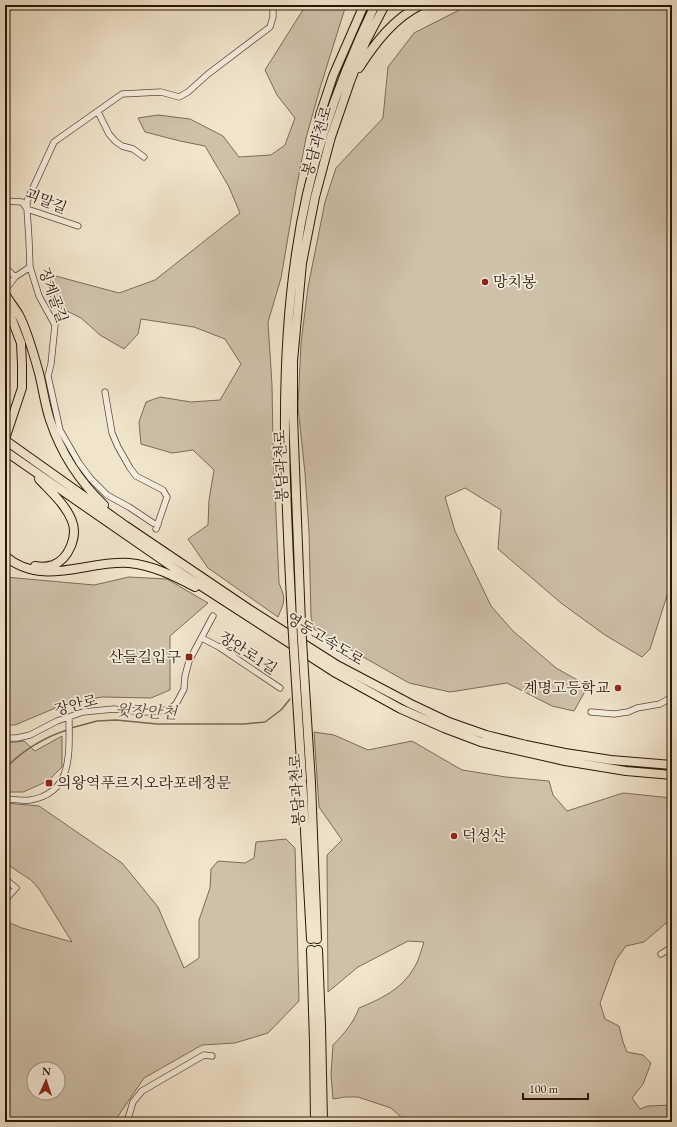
<svg xmlns="http://www.w3.org/2000/svg" width="677" height="1127" viewBox="0 0 677 1127" font-family="'EB Garamond','Noto Serif KR',serif">
	<style>
		.green { fill: #cec1aa; stroke: #7b6c58; fill-rule: evenodd }
		.lines { fill: none; stroke-linecap: round; stroke-linejoin: round }
		.stream { stroke: #776854; stroke-width: 1.5 }
		.minor-casing { stroke: #5a4a38; stroke-width: 7 }
		.highway-casing { stroke: #281607; stroke-width: 10 }
		.minor { stroke: #f5eddd; stroke-width: 5.5 }
		.highway { stroke: #f0e4cb; stroke-width: 8 }
		.highway-bridge-casing { stroke: #281607; stroke-width: 10; stroke-linecap: butt }
		.highway-bridge { stroke: #f0e4cb; stroke-width: 8 }
		.poi-dot { fill: #8f2418; stroke: #f5eddd; stroke-width: 1.5 }
		.labels { text-anchor: middle; stroke-width: 3.5; stroke-linejoin: round; paint-order: stroke }
		.street-label { font-size: 15px; fill: #281607; stroke: #f5eddd }
		.poi-label { font-size: 15px; fill: #281607; stroke: #f5eddd; text-anchor: start }
		.water-label { font-size: 16px; font-style: italic; fill: #5d4c3b; stroke: #f5eddd }
	</style>
	<rect width="100%" height="100%" fill="#f0e4cb"/>
	<filter id="stains"><feTurbulence type="fractalNoise" baseFrequency=".005" numOctaves="4"/><feColorMatrix values="0 0 0 0 .2 0 0 0 0 .09 0 0 0 0 .02 0 0 0 .5 -.17"/></filter>
	<radialGradient id="worn" r=".72"><stop offset=".6" stop-color="#630" stop-opacity="0"/><stop offset="1" stop-color="#630" stop-opacity=".3"/></radialGradient>
	<!-- green -->
	<path class="green" d="M 306,5 L 346,5 L 320,88 L 306,138 L 296,190 L 281,278 L 268,322 L 272,385 L 273,443 L 279,583 C 286,600 285,600 278,617 L 208,568 L 188,539 L 208,525 L 209,500 L 214,470 L 193,450 L 172,453 L 141,444 L 139,422 L 146,402 L 160,397 L 191,402 L 220,400 L 241,364 L 225,339 L 194,327 L 141,319 L 138,334 L 124,349 L 100,335 L 81,318 L 61,308 L 48,294 L 52,275 L 119,293 L 155,280 L 240,213 L 229,187 L 205,146 L 180,141 L 145,132 L 138,118 L 158,115 L 190,119 L 223,136 L 239,157 L 271,155 L 285,145 L 295,118 L 277,95 L 265,70 Z
		M 469,5 L 672,5 L 672,308 L 670,317 L 672,319 L 672,580 L 650,649 L 642,657 L 605,635 L 561,603 L 498,549 L 501,510 L 465,488 L 445,497 L 455,531 L 491,606 L 513,631 L 556,668 L 588,686 L 574,711 L 552,706 L 507,683 L 450,692 L 409,683 L 314,629 L 311,617 L 309,532 L 305,473 L 298,407 L 301,343 L 308,287 L 325,202 L 336,168 L 383,118 L 388,67 L 414,33 Z
		M 5,577 L 94,585 L 129,577 L 167,579 L 208,603 L 170,636 L 170,690 L 151,698 L 102,697 L 65,704 L 15,725 L 5,725 Z
		M 314,732 L 334,735 L 368,750 L 412,741 L 462,770 L 506,777 L 549,781 L 553,795 L 567,811 L 623,793 L 672,798 L 672,918 L 644,942 L 626,946 L 616,960 L 600,1003 L 605,1019 L 619,1026 L 623,1042 L 627,1052 L 643,1055 L 651,1063 L 643,1084 L 632,1098 L 640,1109 L 648,1106 L 672,1105 L 672,1122 L 401,1122 L 402,1118 L 391,1108 L 358,1097 L 345,1097 L 333,1099 L 331,1075 L 333,1045 C 344,1034 354,1022 359,1008 C 381,999 402,989 414,968 C 419,961 421,950 424,942 L 408,941 L 358,967 L 328,992 L 327,855 L 342,840 L 319,807 Z
		M 62,736 L 62,767 L 48,781 L 23,792 L 5,792 L 5,743 L 24,741 L 35,751 Z
		M 5,803 L 39,806 L 122,863 L 158,907 L 184,968 L 199,958 L 199,920 L 210,888 L 211,869 L 218,861 L 245,863 L 254,858 L 256,842 L 286,839 L 295,848 L 299,1001 L 268,1033 L 235,1043 L 202,1045 L 144,1078 L 114,1122 L 5,1122 L 5,921 L 22,928 L 72,942 L 39,889 L 31,880 L 5,863 ZM 34,1069 L 58,1069 L 58,1093 L 34,1093 Z"/>
	<g class="lines">
		<!-- stream -->
		<path class="stream" d="M 71,728 L 97,721 L 116,720 L 157,724 L 244,724 L 265,722 L 281,710 L 290,699
			M 5,769 C 21,751 45,737 67,730"/>
		<defs>
			<path id="minor" d="M 98,112 L 109,134 L 115,141 L 122,146 L 133,149 L 144,157
				M 5,201 L 22,202 L 27,209 L 78,226
				M 5,267 L 15,277
				M 6,289 L 15,277 L 30,267
				M 105,392 L 112,433 L 118,447 L 130,468 L 136,476 L 163,490 L 167,497 L 156,529
				M 158,525 L 153,523 L 129,507 L 107,495 L 91,479 L 79,463 L 60,430 L 48,376 L 51,364 L 55,325 L 39,296 L 30,267 L 29,240 L 27,209 L 27,201 L 54,142 L 122,94 L 161,92 L 179,97 L 188,92 L 208,74 L 270,27 L 273,17 L 273,5
				M 202,638 L 219,647 L 280,688
				M 219,647 L 231,644 L 234,645 L 236,648 L 235,652 L 230,654
				M 591,712 L 614,714 L 628,712 L 637,708 L 660,704 L 672,697
				M 5,738 L 17,738 L 30,735 L 57,721 L 83,712 L 114,709 L 145,712 L 160,711 L 170,709 L 176,704 L 184,689 L 185,676 L 189,661 L 213,616
				M 5,799 C 13,799 22,801 30,800 C 74,793 69,751 69,717
				M 5,879 L 16,888 L 5,900
				M 661,954 L 672,947
				M 127,1122 L 133,1102 L 142,1091 L 204,1055 L 212,1056"/>
			<path id="highway" d="M 359,68 C 375,43 394,18 421,5
				M 314,149 L 320,115 L 333,76 L 364,5
				M 5,294 C 9,301 15,308 19,315 C 27,330 34,355 39,373 C 43,389 45,405 50,420 C 61,453 79,481 104,505
				M 5,439 L 22,388 L 22,365 L 21,343 L 6,304
				M 5,440 L 126,526 L 249,609 L 337,665 L 411,704 L 449,722 L 486,735 L 526,745 L 565,753 L 611,760 L 672,765
				M 5,451 L 184,575 L 334,672 L 401,709 L 444,728 L 481,742 L 565,761 L 626,771 L 672,775
				M 5,556 C 43,588 86,560 129,563 C 152,565 174,576 195,587
				M 35,566 C 40,567 47,567 53,565 C 69,559 78,536 72,521 C 66,505 51,492 39,479
				M 292,620 C 286,498 278,375 296,254 C 308,167 337,84 375,5
				M 301,624 L 293,416 L 293,361 L 302,263 L 315,197 L 331,137 L 350,82 L 365,43 L 385,5
				M 302,778 L 311,939
				M 311,783 L 317,939
				M 311,950 L 314,1042 L 315,1122
				M 318,950 L 321,1026 L 323,1122"/>
		</defs>
		<!-- minor casing -->
		<use href="#minor" class="minor-casing"/>
		<!-- highway casing -->
		<use href="#highway" class="highway-casing"/>
		<!-- minor -->
		<use href="#minor" class="minor"/>
		<!-- highway -->
		<use href="#highway" class="highway"/>
		<defs>
			<path id="highway-bridge" d="M 292,620 L 302,778
				M 301,624 L 311,783"/>
		</defs>
		<!-- highway-bridge casing -->
		<use href="#highway-bridge" class="highway-bridge-casing"/>
		<!-- highway-bridge -->
		<use href="#highway-bridge" class="highway-bridge"/>
	</g>
	<!-- markers -->
	<g class="poi-dot">
		<circle cx="485" cy="282" r="4"/>
		<rect x="185" y="653" width="8" height="8" rx="2"/>
		<circle cx="618" cy="688" r="4"/>
		<rect x="45" y="779" width="8" height="8" rx="2"/>
		<circle cx="454" cy="836" r="4"/>
	</g>
	<g class="labels">
		<!-- street labels -->
		<g class="street-label">
			<text transform="translate(317 141) rotate(-74)" y="5">봉담과천로</text>
			<text transform="translate(46 201) rotate(22)" y="5">괴말길</text>
			<text transform="translate(53 295) rotate(70)" y="5">징계골길</text>
			<text transform="translate(281 466) rotate(-92)" y="5">봉담과천로</text>
			<text transform="translate(325 639) rotate(31)" y="5">영동고속도로</text>
			<text transform="translate(248 653) rotate(33)" y="5">장안로1길</text>
			<text transform="translate(76 705) rotate(-14)" y="5">장안로</text>
			<text transform="translate(297 790) rotate(-93)" y="5">봉담과천로</text>
		</g>
		<!-- poi labels -->
		<g class="poi-label">
			<text x="493" y="287">망치봉</text>
			<text x="181" y="662" text-anchor="end">산들길입구</text>
			<text x="610" y="693" text-anchor="end">계명고등학교</text>
			<text x="57" y="788">의왕역푸르지오라포레정문</text>
			<text x="462" y="841">덕성산</text>
		</g>
		<!-- water labels -->
		<g class="water-label">
			<text transform="translate(146 711) rotate(3)" y="6">윗장안천</text>
		</g>
	</g>
	<!-- margin -->
	<rect width="677" height="1127" fill="none" stroke="#f0e4cb" stroke-width="20"/>
	<rect x="6" y="6" width="665" height="1115" fill="none" stroke="#281607" stroke-width="2"/>
	<rect x="10" y="10" width="657" height="1107" fill="none" stroke="#281607"/>
	<!-- north arrow -->
	<g transform="translate(46 1081) rotate(3)"><circle r="19" fill="#f5eddd" stroke="#a39787"/>
	<path d="M0-3L7 15L0 10L-7 15Z" fill="#8f2418"/>
	<text y="-6" font-size="11" font-weight="bold" text-anchor="middle" fill="#281607">N</text>
	</g>
	<!-- scale -->
	<path d="M523 1093v6h65v-6" fill="none" stroke="#281607" stroke-width="2"/>
	<text x="529" y="1093" font-size="12" fill="#281607" stroke="#f5eddd" stroke-width="3" paint-order="stroke">100 m</text>
	<rect width="100%" height="100%" filter="url(#stains)"/>
	<rect width="100%" height="100%" fill="url(#worn)"/>
</svg>
